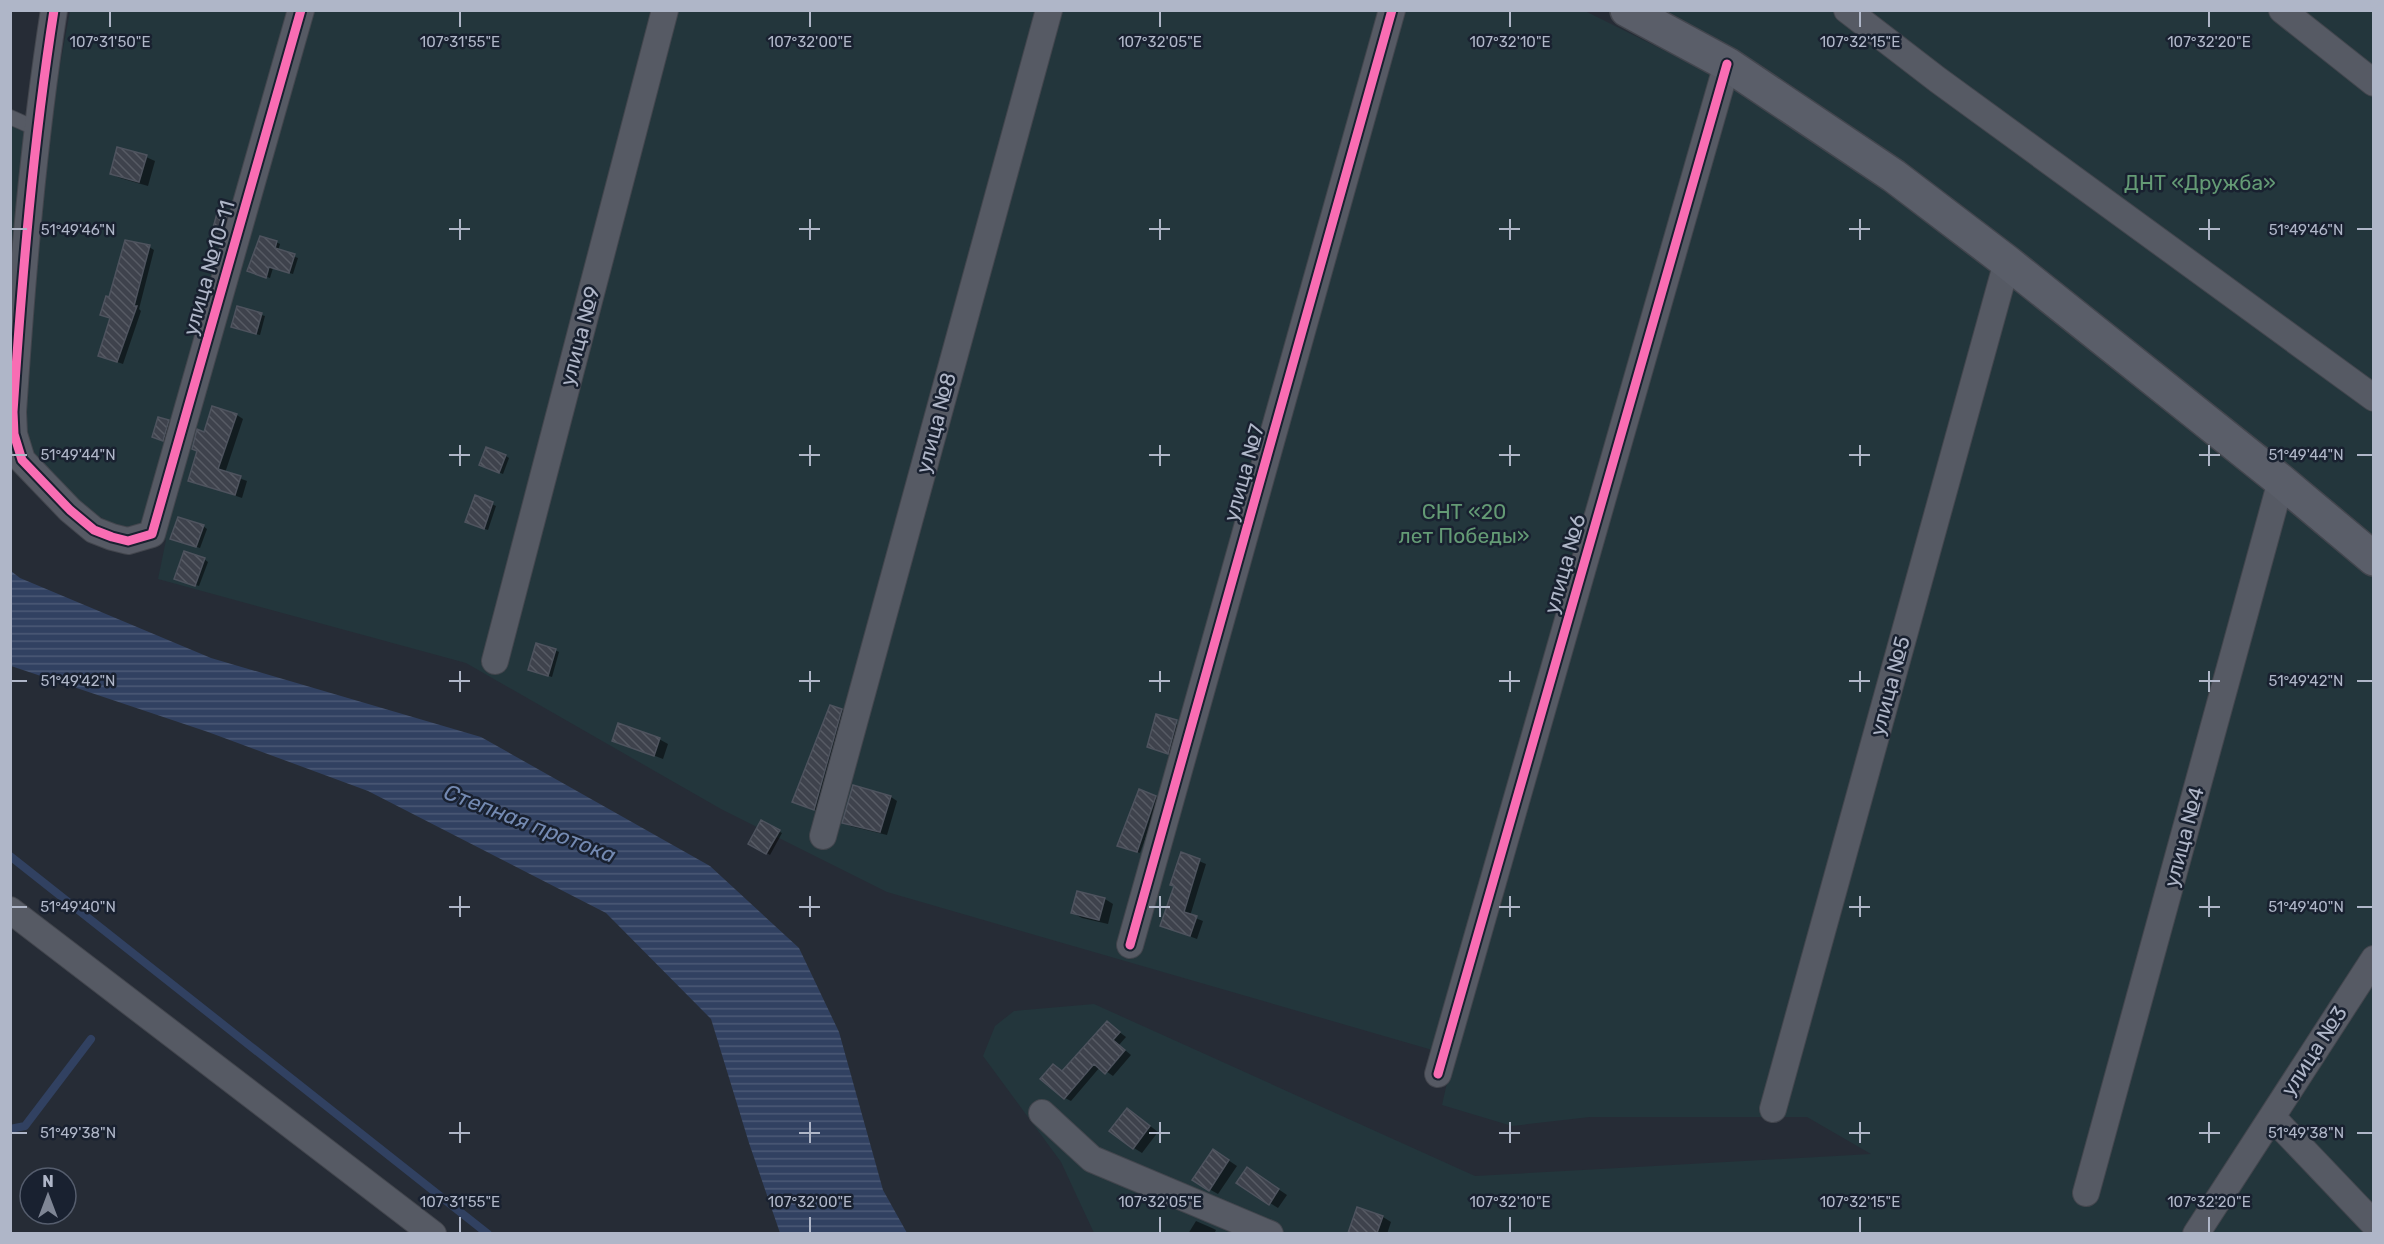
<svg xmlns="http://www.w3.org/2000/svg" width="2384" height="1244" viewBox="0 0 2384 1244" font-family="Rubik,sans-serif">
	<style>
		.green { fill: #23363c }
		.water { fill: url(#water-rules) }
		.shadow { fill: #0007 }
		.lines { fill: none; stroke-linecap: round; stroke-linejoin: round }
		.stream { stroke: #314161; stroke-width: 8 }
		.building { fill: url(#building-back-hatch); stroke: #4e535e; stroke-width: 1.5 }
		.lane-casing { stroke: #43464e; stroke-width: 16 }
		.street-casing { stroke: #43464e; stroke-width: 28 }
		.secondary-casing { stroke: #43464e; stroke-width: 36 }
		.lane { stroke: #565a64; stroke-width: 14 }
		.street { stroke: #565a64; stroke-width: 26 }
		.secondary { stroke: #5a5e69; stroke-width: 33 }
		.cycleway-casing { stroke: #192130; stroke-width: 13 }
		.cycleway { stroke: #f96db3; stroke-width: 9 }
		.ticks { fill: none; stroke: #afb6c8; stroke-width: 2 }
		.labels { text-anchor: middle; stroke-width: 5; stroke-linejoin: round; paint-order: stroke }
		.park-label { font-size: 21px; fill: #649b75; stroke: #192130 }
		.street-label { font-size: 21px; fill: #afb6c8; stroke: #192130 }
		.water-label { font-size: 22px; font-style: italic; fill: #748ab2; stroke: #192130 }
		.ticks-label { font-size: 15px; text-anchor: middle; fill: #afb6c8; stroke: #192130; stroke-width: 5; stroke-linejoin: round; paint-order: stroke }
	</style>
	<defs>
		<pattern id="water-rules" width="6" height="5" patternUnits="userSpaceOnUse" patternTransform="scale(1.5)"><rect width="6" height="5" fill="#314161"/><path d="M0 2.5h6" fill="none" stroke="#4c5a76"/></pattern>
		<pattern id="building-back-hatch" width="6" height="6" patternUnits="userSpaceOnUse" patternTransform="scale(1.5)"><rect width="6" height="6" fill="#3e424c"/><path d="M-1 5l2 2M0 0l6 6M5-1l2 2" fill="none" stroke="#575b64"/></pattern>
	</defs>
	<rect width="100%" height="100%" fill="#262c36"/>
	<!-- green -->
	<path class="green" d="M 70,11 L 1585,11 L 1780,108 L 1940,225 L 2373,574 L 2373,1233 L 1094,1233 L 1061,1162 L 983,1056 L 995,1026 L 1014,1011 L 1094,1004 L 1475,1176 L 1871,1154 L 1807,1117 L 1590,1117 L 1512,1126 L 1442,1105 L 1453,1056 L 887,892 L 721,809 L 466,663 L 158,579 L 166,540 L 133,535 L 11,468 L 10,115 L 49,125 Z
		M 1661,11 L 2373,11 L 2373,546 Z"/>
	<!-- water -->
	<path class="water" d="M 11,571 L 20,578 L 211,658 L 481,737 L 710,866 L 799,948 L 839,1032 L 883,1190 L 907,1233 L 780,1233 L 749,1143 L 711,1019 L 606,913 L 368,791 L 208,732 L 11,666 Z"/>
	<!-- shadow -->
	<path class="shadow" d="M 146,157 L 155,161 L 148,186 L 120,178 L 111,174 Z
		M 227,214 L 231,216 L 224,239 L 217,237 Z
		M 276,242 L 280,244 L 278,251 L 298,258 L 293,274 L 273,268 L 270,278 L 253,272 Z
		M 149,247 L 154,250 L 139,309 L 141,311 L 123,364 L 100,356 L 111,319 L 102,314 L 110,299 Z
		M 238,308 L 265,316 L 260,335 L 237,329 Z
		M 237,415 L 243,419 L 225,473 L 247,481 L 242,498 L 190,480 L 205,433 Z
		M 168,422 L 172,424 L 167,442 L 157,439 Z
		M 506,456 L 509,458 L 503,474 L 484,466 Z
		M 476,497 L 496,506 L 488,530 L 471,524 Z
		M 203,526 L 207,529 L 200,548 L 176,540 Z
		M 204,559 L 208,562 L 199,586 L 180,580 Z
		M 555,650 L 559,652 L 552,677 L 530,670 Z
		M 842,710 L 845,712 L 818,811 L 797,803 Z
		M 1157,716 L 1185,727 L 1177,757 L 1148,746 Z
		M 659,739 L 668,744 L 663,759 L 614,740 Z
		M 891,797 L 897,801 L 887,835 L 850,826 L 844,822 Z
		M 1156,797 L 1159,800 L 1140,853 L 1123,847 Z
		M 761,822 L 782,833 L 770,855 L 750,843 Z
		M 1182,854 L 1206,864 L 1190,916 L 1203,921 L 1197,939 L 1162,926 L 1176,886 Z
		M 1105,899 L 1113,904 L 1108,924 L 1082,918 L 1073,913 Z
		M 1107,1023 L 1126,1037 L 1119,1045 L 1131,1055 L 1113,1076 L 1100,1067 L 1071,1101 L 1065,1098 L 1054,1066 L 1064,1072 Z
		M 1136,1115 L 1158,1132 L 1142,1153 L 1134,1148 Z
		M 1222,1156 L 1237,1166 L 1218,1194 L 1209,1189 Z
		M 1256,1174 L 1287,1195 L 1278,1208 L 1270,1203 Z
		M 1383,1217 L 1391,1222 L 1387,1234 L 1354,1234 L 1350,1231 Z
		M 1196,1221 L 1212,1228 L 1216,1230 L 1214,1234 L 1188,1234 Z"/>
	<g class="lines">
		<!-- stream -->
		<path class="stream" d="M 10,856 L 488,1234
			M 10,1129 L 25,1126 L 91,1039"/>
	</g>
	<!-- building -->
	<path class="building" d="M 117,147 L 147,155 L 139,182 L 110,174 Z
		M 218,210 L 228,213 L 221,238 L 211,235 Z
		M 260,236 L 277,241 L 275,248 L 295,254 L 289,273 L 269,267 L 266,278 L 247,271 Z
		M 125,240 L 150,245 L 134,306 L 137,306 L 117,362 L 98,356 L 110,318 L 100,315 L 106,296 L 109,297 Z
		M 237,306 L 262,313 L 256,334 L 231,327 Z
		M 212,406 L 237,414 L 218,469 L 241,476 L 235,495 L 188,481 L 197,451 L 192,449 L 197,429 L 204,432 Z
		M 158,417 L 169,420 L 163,441 L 152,437 Z
		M 486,447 L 506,455 L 499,473 L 479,465 Z
		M 475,495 L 493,502 L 484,529 L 465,522 Z
		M 178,517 L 204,525 L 196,547 L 170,539 Z
		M 184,551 L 205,558 L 195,586 L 174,579 Z
		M 536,643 L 556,649 L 548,676 L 528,670 Z
		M 830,705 L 842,709 L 814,810 L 792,802 Z
		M 1156,714 L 1177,720 L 1168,754 L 1147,747 Z
		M 618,723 L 660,738 L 654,756 L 612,741 Z
		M 853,785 L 891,796 L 880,832 L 842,823 Z
		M 1139,789 L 1156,796 L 1137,852 L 1117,846 Z
		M 761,820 L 780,830 L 766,854 L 748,844 Z
		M 1181,852 L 1200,859 L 1184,912 L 1197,916 L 1190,936 L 1160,926 L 1174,886 L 1170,885 Z
		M 1077,891 L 1105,898 L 1099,920 L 1071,913 Z
		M 1107,1021 L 1120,1032 L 1113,1040 L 1125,1050 L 1105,1074 L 1094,1064 L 1064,1099 L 1040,1079 L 1053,1064 L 1062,1071 Z
		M 1127,1108 L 1150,1126 L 1133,1149 L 1109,1131 Z
		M 1213,1149 L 1229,1160 L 1209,1191 L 1192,1180 Z
		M 1247,1167 L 1279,1189 L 1269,1205 L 1236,1183 Z
		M 1357,1207 L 1383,1216 L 1377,1233 L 1348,1233 Z"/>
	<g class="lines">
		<defs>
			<path id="lane" d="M 10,117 L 37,129"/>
			<path id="street" d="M 54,10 C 33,144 22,278 13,412 L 14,434 L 22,460 L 70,510 L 94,530 L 112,537 L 128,541 L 152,534 L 301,10
				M 1847,10 L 1938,80 L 2374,398
				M 2282,10 L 2374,83
				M 495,661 L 665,10
				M 823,836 L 1049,10
				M 10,910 L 433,1234
				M 1130,945 L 1392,10
				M 1438,1074 L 1727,64
				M 1773,1109 L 2007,262
				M 1042,1113 L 1092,1159 L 1270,1234
				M 2272,1117 L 2374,1224
				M 2086,1193 L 2281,481
				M 2196,1234 L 2374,959"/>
			<path id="secondary" d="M 1627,10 L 1727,64 L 1894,176 L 2007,262 L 2281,481 L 2374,559"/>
		</defs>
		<!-- lane casing -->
		<use href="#lane" class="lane-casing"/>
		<!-- street casing -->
		<use href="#street" class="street-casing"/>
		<!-- secondary casing -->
		<use href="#secondary" class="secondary-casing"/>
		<!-- lane -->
		<use href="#lane" class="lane"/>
		<!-- street -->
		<use href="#street" class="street"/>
		<!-- secondary -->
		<use href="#secondary" class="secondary"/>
		<defs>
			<path id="cycleway" d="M 54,10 C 33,144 22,278 13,412 L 14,434 L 22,460 L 70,510 L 94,530 L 112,537 L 128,541 L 152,534 L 301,10
				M 1130,945 L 1392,10
				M 1438,1074 L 1727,64"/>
		</defs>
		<!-- cycleway casing -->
		<use href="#cycleway" class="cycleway-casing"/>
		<!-- cycleway -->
		<use href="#cycleway" class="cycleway"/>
	</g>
	<!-- ticks -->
	<path class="ticks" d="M 110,12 L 110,27M 460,12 L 460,27M 810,12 L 810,27M 1160,12 L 1160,27M 1510,12 L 1510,27M 1860,12 L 1860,27M 2209,12 L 2209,27M 460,219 L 460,240M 810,219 L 810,240M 1160,219 L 1160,240M 1510,219 L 1510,240M 1860,219 L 1860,240M 2209,219 L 2209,240M 12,229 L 27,229M 449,229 L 470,229M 799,229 L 820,229M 1149,229 L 1170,229M 1499,229 L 1520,229M 1849,229 L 1870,229M 2199,229 L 2220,229M 2357,229 L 2372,229M 460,445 L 460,466M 810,445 L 810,466M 1160,445 L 1160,466M 1510,445 L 1510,466M 1860,445 L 1860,466M 2209,445 L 2209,466M 12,455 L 27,455M 449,455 L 470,455M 799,455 L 820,455M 1149,455 L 1170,455M 1499,455 L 1520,455M 1849,455 L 1870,455M 2199,455 L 2220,455M 2357,455 L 2372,455M 460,671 L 460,692M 810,671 L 810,692M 1160,671 L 1160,692M 1510,671 L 1510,692M 1860,671 L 1860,692M 2209,671 L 2209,692M 12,681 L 27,681M 449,681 L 470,681M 799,681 L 820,681M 1149,681 L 1170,681M 1499,681 L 1520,681M 1849,681 L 1870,681M 2199,681 L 2220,681M 2357,681 L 2372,681M 460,896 L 460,917M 810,896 L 810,917M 1160,896 L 1160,917M 1510,896 L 1510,917M 1860,896 L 1860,917M 2209,896 L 2209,917M 12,907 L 27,907M 449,907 L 470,907M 799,907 L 820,907M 1149,907 L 1170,907M 1499,907 L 1520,907M 1849,907 L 1870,907M 2199,907 L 2220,907M 2357,907 L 2372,907M 460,1122 L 460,1143M 810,1122 L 810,1143M 1160,1122 L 1160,1143M 1510,1122 L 1510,1143M 1860,1122 L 1860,1143M 2209,1122 L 2209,1143M 12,1133 L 27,1133M 449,1133 L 470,1133M 799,1133 L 820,1133M 1149,1133 L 1170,1133M 1499,1133 L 1520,1133M 1849,1133 L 1870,1133M 2199,1133 L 2220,1133M 2357,1133 L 2372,1133M 460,1217 L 460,1232M 810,1217 L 810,1232M 1160,1217 L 1160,1232M 1510,1217 L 1510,1232M 1860,1217 L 1860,1232M 2209,1217 L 2209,1232"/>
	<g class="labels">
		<!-- park labels -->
		<g class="park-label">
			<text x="2200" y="190">ДНТ «Дружба»</text>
			<text x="1464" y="519">СНТ «20<tspan x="1464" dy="24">лет Победы»</tspan></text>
		</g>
		<!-- street labels -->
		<g class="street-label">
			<text transform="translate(209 268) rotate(-74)" y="7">улица №10-11</text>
			<text transform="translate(580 336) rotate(-75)" y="7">улица №9</text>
			<text transform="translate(936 423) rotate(-75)" y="7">улица №8</text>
			<text transform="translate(1244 473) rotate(-74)" y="7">улица №7</text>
			<text transform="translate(1565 564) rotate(-74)" y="7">улица №6</text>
			<text transform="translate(1890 686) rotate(-75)" y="7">улица №5</text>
			<text transform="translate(2184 837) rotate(-75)" y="7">улица №4</text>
			<text transform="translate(2314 1051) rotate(-57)" y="7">улица №3</text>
		</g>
		<!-- water labels -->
		<g class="water-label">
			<text transform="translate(530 823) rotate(21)" y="8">Степная протока</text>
		</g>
	</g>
	<g class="ticks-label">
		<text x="110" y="47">107°31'50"E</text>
		<text x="460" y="47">107°31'55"E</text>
		<text x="810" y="47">107°32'00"E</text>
		<text x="1160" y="47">107°32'05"E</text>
		<text x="1510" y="47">107°32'10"E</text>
		<text x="1860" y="47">107°32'15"E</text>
		<text x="2209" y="47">107°32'20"E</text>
		<text x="78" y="235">51°49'46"N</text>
		<text x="2306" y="235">51°49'46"N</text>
		<text x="78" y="460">51°49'44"N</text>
		<text x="2306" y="460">51°49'44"N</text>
		<text x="78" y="686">51°49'42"N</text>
		<text x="2306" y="686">51°49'42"N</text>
		<text x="78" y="912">51°49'40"N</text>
		<text x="2306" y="912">51°49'40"N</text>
		<text x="78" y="1138">51°49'38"N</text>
		<text x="2306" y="1138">51°49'38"N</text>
		<text x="460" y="1207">107°31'55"E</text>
		<text x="810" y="1207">107°32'00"E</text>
		<text x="1160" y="1207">107°32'05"E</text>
		<text x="1510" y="1207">107°32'10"E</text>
		<text x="1860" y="1207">107°32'15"E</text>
		<text x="2209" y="1207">107°32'20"E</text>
	</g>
	<!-- border -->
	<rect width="2384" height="1244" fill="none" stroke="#afb6c8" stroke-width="24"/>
	<!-- north arrow -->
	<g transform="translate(48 1196)"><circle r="28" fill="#192130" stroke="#555d6d" stroke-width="1.5"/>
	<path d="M0-4.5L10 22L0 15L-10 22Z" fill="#7f8695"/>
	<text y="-9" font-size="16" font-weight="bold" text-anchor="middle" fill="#afb6c8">N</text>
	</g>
</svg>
